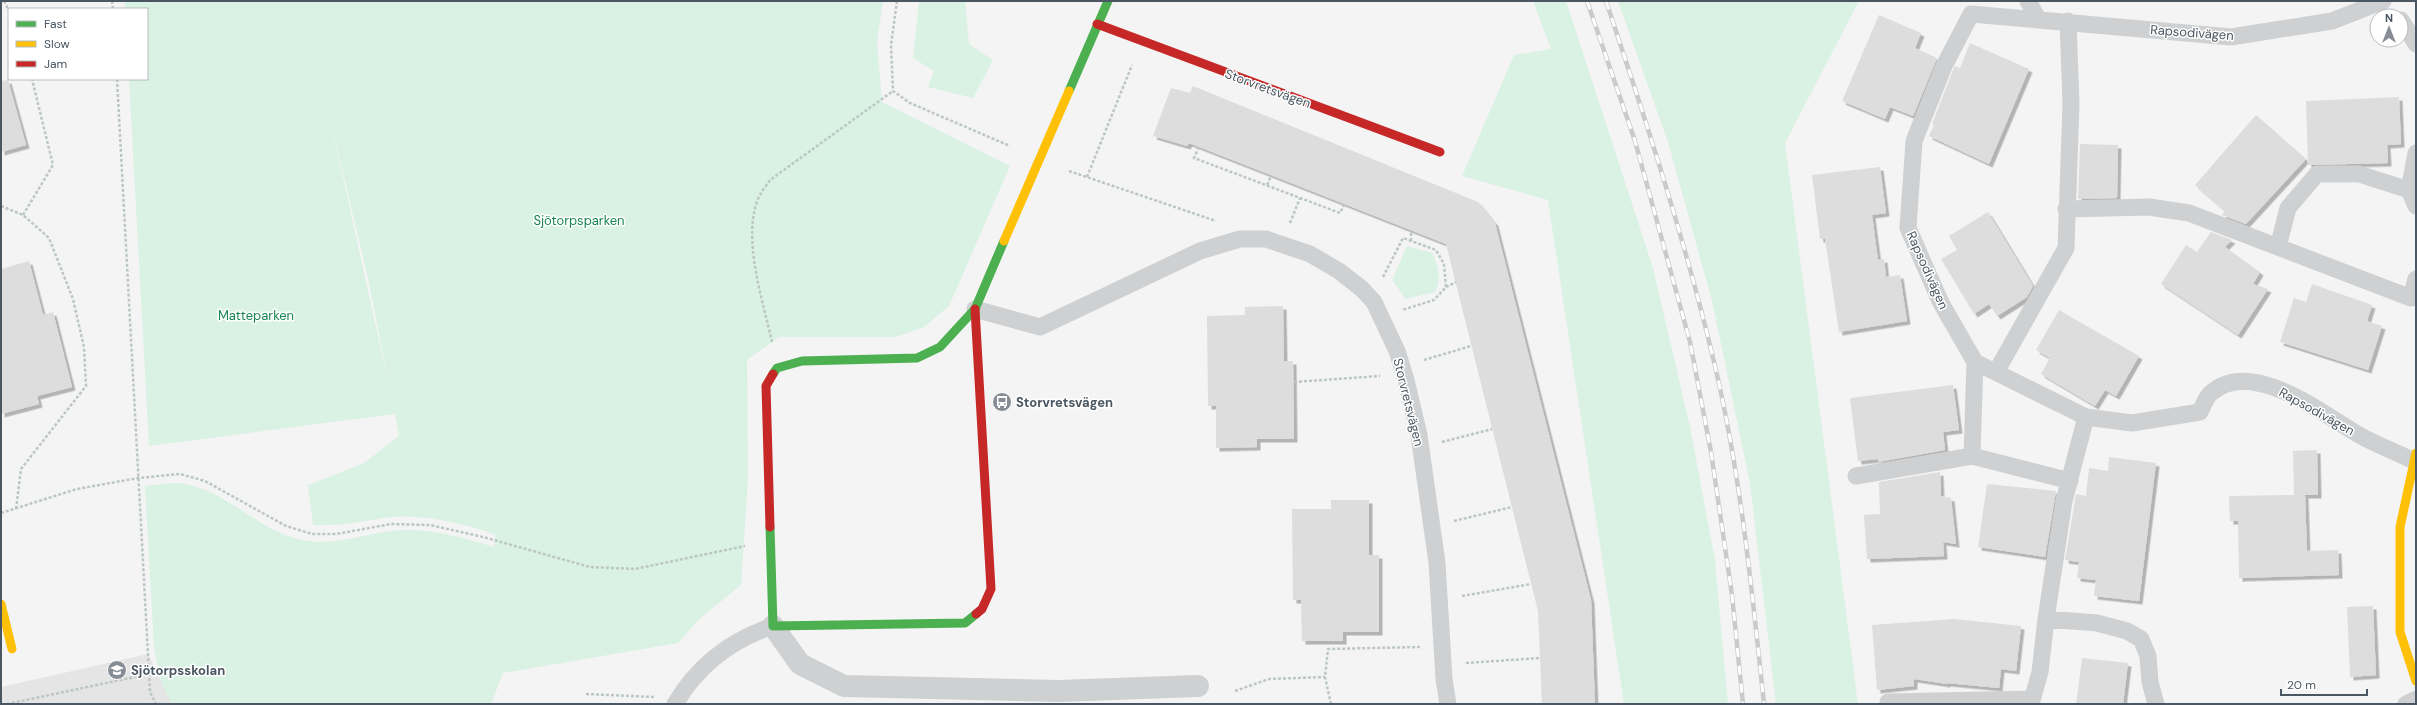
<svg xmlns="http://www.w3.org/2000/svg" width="2417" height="705" viewBox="0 0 2417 705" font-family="'DM Sans',sans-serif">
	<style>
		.education { fill: #e6e5e6 }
		.green { fill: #d9f2e3; fill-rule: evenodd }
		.building { fill: #ddddde; filter: url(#shadow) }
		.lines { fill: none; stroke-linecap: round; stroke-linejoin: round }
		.path { stroke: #bcc7c4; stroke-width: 2.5; stroke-dasharray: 3 2; stroke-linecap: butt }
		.lane { stroke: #ced0d2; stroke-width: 17 }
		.street { stroke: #ced0d2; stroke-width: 22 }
		.fast { stroke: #4caf50; stroke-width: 9 }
		.slow { stroke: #ffc107; stroke-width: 9 }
		.jam { stroke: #c62828; stroke-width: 9 }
		.rail-casing { stroke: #c9cacc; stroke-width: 4.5 }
		.rail { stroke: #fff; stroke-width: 3; stroke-dasharray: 9; stroke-linecap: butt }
		.labels { text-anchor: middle; stroke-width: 3; stroke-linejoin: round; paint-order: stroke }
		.street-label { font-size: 13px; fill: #4a5661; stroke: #fff }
		.park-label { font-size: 13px; fill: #17864f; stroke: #fff }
		.poi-label { font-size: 13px; font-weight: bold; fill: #4a5661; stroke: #fff; text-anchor: start }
	</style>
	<defs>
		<filter id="shadow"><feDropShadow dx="3.5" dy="3.5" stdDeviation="0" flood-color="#0004"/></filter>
	</defs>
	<rect width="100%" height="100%" fill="#f4f4f4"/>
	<!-- education -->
	<path class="education" d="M 148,654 L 172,704 L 1,704 L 1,687 Z"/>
	<!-- green -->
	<path class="green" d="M 125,1 L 883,1 L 877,42 L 882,102 L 1010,166 L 949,306 L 924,327 L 896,337 L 779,337 L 747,360 L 748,479 L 741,585 L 699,619 L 678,643 L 503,673 L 491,704 L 172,704 L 162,685 L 154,648 L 145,486 C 157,485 173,481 185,484 C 230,492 262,535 308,541 C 337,545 364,534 392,531 C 428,527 460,537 494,547 L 495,534 C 464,524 425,514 392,517 C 365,520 340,527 313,525 L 308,485 L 364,463 L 399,436 L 395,414 L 149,446 L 129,79 L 147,79 L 147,9 L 125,9 ZM 331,123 L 368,278 L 389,386 Z
		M 919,1 L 965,1 L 969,44 L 993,60 L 973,98 L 928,87 L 934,71 L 913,58 Z
		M 1533,1 L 1566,1 L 1653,268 L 1690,427 L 1715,560 L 1728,704 L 1624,704 L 1548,200 L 1462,176 L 1514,55 L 1551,49 Z
		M 1618,1 L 1859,1 L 1785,143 L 1858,704 L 1776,704 L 1750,483 L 1712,301 L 1668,142 Z
		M 1407,246 L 1432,253 C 1438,265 1442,280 1435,292 L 1406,299 L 1392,280 Z"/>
	<!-- building -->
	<path class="building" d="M 1879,15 L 1921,33 L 1915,48 L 1937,58 L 1913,116 L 1890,107 L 1885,119 L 1842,101 Z
		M 1970,43 L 2029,69 L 1989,164 L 1929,136 L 1934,125 L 1932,124 L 1953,70 L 1955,66 L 1960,68 Z
		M 8,80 L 26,145 L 1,152 L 1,81 Z
		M 1193,86 L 1478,202 L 1495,223 L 1591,600 L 1595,704 L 1542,704 L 1538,611 L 1446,244 L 1189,143 L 1187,146 L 1153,136 L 1171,88 L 1190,93 Z
		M 2399,97 L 2401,144 L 2387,145 L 2388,163 L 2308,165 L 2306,101 Z
		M 2256,115 L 2306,159 L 2246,224 L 2222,215 L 2225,211 L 2195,185 Z
		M 2080,144 L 2118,145 L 2117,198 L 2078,199 Z
		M 1880,167 L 1886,213 L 1872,215 L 1878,260 L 1884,259 L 1886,277 L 1900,275 L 1907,321 L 1839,332 L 1825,239 L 1820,239 L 1812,175 Z
		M 1988,212 L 2033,286 L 2027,297 L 1997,316 L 1989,304 L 1974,314 L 1941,259 L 1957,250 L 1949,236 Z
		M 2211,232 L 2232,240 L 2225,247 L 2260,272 L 2253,284 L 2268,289 L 2238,335 L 2161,284 L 2186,245 L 2197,252 Z
		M 29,261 L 43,315 L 53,312 L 72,387 L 37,396 L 39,404 L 1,414 L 1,269 Z
		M 2312,284 L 2372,305 L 2367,321 L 2382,326 L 2368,370 L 2280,342 L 2294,298 L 2306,302 Z
		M 1283,306 L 1284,361 L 1293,361 L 1294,439 L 1257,439 L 1257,447 L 1216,448 L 1216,406 L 1208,406 L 1207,316 L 1245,315 L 1245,307 Z
		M 2059,310 L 2139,356 L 2116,396 L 2105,390 L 2095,406 L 2041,374 L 2050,358 L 2036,350 Z
		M 1953,385 L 1959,430 L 1943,432 L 1945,450 L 1878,462 L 1878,459 L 1858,461 L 1850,398 Z
		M 2317,450 L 2318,495 L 2305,495 L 2307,551 L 2338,550 L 2339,575 L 2239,578 L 2238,521 L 2230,521 L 2229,496 L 2294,495 L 2293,451 Z
		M 2109,457 L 2156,463 L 2139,601 L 2094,596 L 2096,580 L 2077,578 L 2079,562 L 2065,560 L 2076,494 L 2086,496 L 2089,468 L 2108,471 Z
		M 1940,472 L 1941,496 L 1951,498 L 1956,544 L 1943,542 L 1944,556 L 1867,559 L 1864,515 L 1880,514 L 1879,482 Z
		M 1987,484 L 2056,491 L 2045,557 L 1978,547 Z
		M 1331,500 L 1369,500 L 1369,555 L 1379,555 L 1379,632 L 1343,632 L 1343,641 L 1302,641 L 1301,600 L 1293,600 L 1292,509 L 1331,509 Z
		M 2373,606 L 2376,675 L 2350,677 L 2347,607 Z
		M 1954,619 L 2021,626 L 2016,671 L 2001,669 L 1999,688 L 1947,683 L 1947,684 L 1914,679 L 1914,686 L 1877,690 L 1872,625 Z
		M 2082,658 L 2128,663 L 2123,704 L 2076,704 Z"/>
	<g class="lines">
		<!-- path -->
		<path class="path" d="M 4,1 L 9,11
			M 112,1 L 113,9
			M 897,1 L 891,45 L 893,91 L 910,103 L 1010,146
			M 117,79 L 150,692 L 156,704
			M 1199,147 L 1194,158 L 1340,213 L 1344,205
			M 1069,171 L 1216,221
			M 1087,177 L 1132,65
			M 1267,185 L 1271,176
			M 1,206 L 23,215 L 49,238 L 73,299 L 84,347 L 86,386 L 21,469 L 16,509
			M 23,215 L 53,165 L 32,79
			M 1290,223 L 1300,198
			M 1411,241 L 1411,230
			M 1383,277 L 1403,238 L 1436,250 L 1444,264 L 1446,287 L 1434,300 L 1402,310
			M 1446,287 L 1456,282
			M 772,342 C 763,301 742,239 758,199 C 761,192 766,186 770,180 L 893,91
			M 1424,360 L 1471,346
			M 1294,382 L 1380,376
			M 1442,442 L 1492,429
			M 1,513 L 77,489 L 138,478 L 180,474 L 205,481 L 286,526 L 312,534 L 336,534 L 391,524 L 430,525 L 483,537 L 590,567 L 635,569 L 745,546
			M 1454,521 L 1512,507
			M 1462,596 L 1531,584
			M 1466,663 L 1540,658
			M 1235,691 L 1269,679 L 1325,677
			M 586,694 L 654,697
			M 7,704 L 149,674
			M 1331,704 L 1325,677 L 1328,649 L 1420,647"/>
		<!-- lane -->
		<path class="lane" d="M 2028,1 L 2038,19
			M 2383,1 L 2332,21 L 2231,37 L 1971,14 L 1944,66 L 1914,141 L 1908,228 L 1941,303 L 1975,362 L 2086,417 L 2132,423 L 2200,412 C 2203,406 2206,397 2211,393 C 2252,357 2323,414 2359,435 C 2377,445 2396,452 2414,461
			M 2401,20 L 2416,44
			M 2416,153 L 2409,190 L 2416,206
			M 2409,190 L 2359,174 L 2317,174 L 2288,208 L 2278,247 L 2411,298 L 2416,279
			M 2066,209 L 2149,207 L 2189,213 L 2278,247
			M 975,309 L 1040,327 L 1200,251 L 1240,239 L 1266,239 L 1310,254 L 1339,271 L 1362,289 L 1374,302 L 1397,351 L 1406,380 L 1419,435 L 1437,563 L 1444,679 L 1448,704
			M 1996,372 L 2066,248 L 2071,104 L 2068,21
			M 1972,456 L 1975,362
			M 1856,476 L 1972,456 L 2070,481
			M 2046,619 L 2097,623 L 2127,631 L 2141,639 L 2148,656 L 2150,682 L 2156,704
			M 1888,702 L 2031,699
			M 675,704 C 698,665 731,640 773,626
			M 2031,704 L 2040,672 L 2046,619 L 2064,501 L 2086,417
			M 2406,704 L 2416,699"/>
		<!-- street -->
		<path class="street" d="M 773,626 L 800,664 L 844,686 L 1059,691 L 1198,686"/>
		<!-- fast -->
		<path class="fast" d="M 1069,91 L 1108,1
			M 773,374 L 777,368 L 802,361 L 917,358 L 940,347 L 975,309 L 1004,241
			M 770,527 L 773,626 L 965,623 L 976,614"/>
		<!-- slow -->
		<path class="slow" d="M 1004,241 L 1069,91
			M 2416,453 L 2400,527 L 2400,632 L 2416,681
			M 1,604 L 12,649"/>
		<!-- jam -->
		<path class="jam" d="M 1097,24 L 1440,152
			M 975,309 L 991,589 L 982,609 L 976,614
			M 770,527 L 766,386 L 773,374"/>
		<defs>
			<path id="rail" d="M 1587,1 L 1635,141 L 1690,342 L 1711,452 L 1732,595 L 1743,704
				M 1606,1 C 1646,121 1686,243 1715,366 C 1741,477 1752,591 1764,704"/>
		</defs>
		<!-- rail casing -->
		<use href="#rail" class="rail-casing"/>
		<!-- rail -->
		<use href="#rail" class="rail"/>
	</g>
	<!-- icons -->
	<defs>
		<symbol id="bus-disc" viewBox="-11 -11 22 22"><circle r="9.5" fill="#868d94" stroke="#fff"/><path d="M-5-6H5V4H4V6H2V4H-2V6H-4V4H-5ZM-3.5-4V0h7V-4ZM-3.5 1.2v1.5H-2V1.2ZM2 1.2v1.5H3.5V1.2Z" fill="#fff"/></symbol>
		<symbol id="school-disc" viewBox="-11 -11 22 22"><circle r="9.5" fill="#868d94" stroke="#fff"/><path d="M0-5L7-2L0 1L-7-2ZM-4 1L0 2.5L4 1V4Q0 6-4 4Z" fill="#fff"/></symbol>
	</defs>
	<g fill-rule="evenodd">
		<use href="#bus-disc" x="991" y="391" width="22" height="22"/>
		<use href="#school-disc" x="106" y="659" width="22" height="22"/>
	</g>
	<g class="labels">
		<!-- street labels -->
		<g class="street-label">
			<text transform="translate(2192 32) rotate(4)" y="5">Rapsodivägen</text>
			<text transform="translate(1268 88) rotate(20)" y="5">Storvretsvägen</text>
			<text transform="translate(1928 270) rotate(66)" y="5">Rapsodivägen</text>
			<text transform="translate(1409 402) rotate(76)" y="5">Storvretsvägen</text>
			<text transform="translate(2317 411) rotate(29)" y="5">Rapsodivägen</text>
		</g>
		<!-- park labels -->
		<g class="park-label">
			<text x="579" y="225">Sjötorpsparken</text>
			<text x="256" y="320">Matteparken</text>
		</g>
		<!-- poi labels -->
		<g class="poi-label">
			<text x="1016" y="407">Storvretsvägen</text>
			<text x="131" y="675">Sjötorpsskolan</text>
		</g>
	</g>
	<!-- border -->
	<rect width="2417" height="705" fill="none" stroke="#4a5661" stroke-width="4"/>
	<!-- legend -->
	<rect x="8" y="8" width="140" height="72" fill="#ffffff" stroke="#b7bbc0"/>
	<rect x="16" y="21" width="20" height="6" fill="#4caf50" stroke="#b7bbc0"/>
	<text x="44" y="28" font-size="12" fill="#4a5661">Fast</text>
	<rect x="16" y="41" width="20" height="6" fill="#ffc107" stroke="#b7bbc0"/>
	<text x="44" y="48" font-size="12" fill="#4a5661">Slow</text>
	<rect x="16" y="61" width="20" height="6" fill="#c62828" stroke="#b7bbc0"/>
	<text x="44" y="68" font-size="12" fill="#4a5661">Jam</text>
	<!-- north arrow -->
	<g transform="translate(2389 28)"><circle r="19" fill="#ffffff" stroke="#b7bbc0"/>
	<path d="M0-3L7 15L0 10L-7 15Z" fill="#868d94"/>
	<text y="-6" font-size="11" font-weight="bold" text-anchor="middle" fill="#4a5661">N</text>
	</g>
	<!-- scale -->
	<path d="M2281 689v6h86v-6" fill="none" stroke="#4a5661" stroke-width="2"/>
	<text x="2287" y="689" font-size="12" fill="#4a5661" stroke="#ffffff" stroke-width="3" paint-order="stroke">20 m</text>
</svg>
